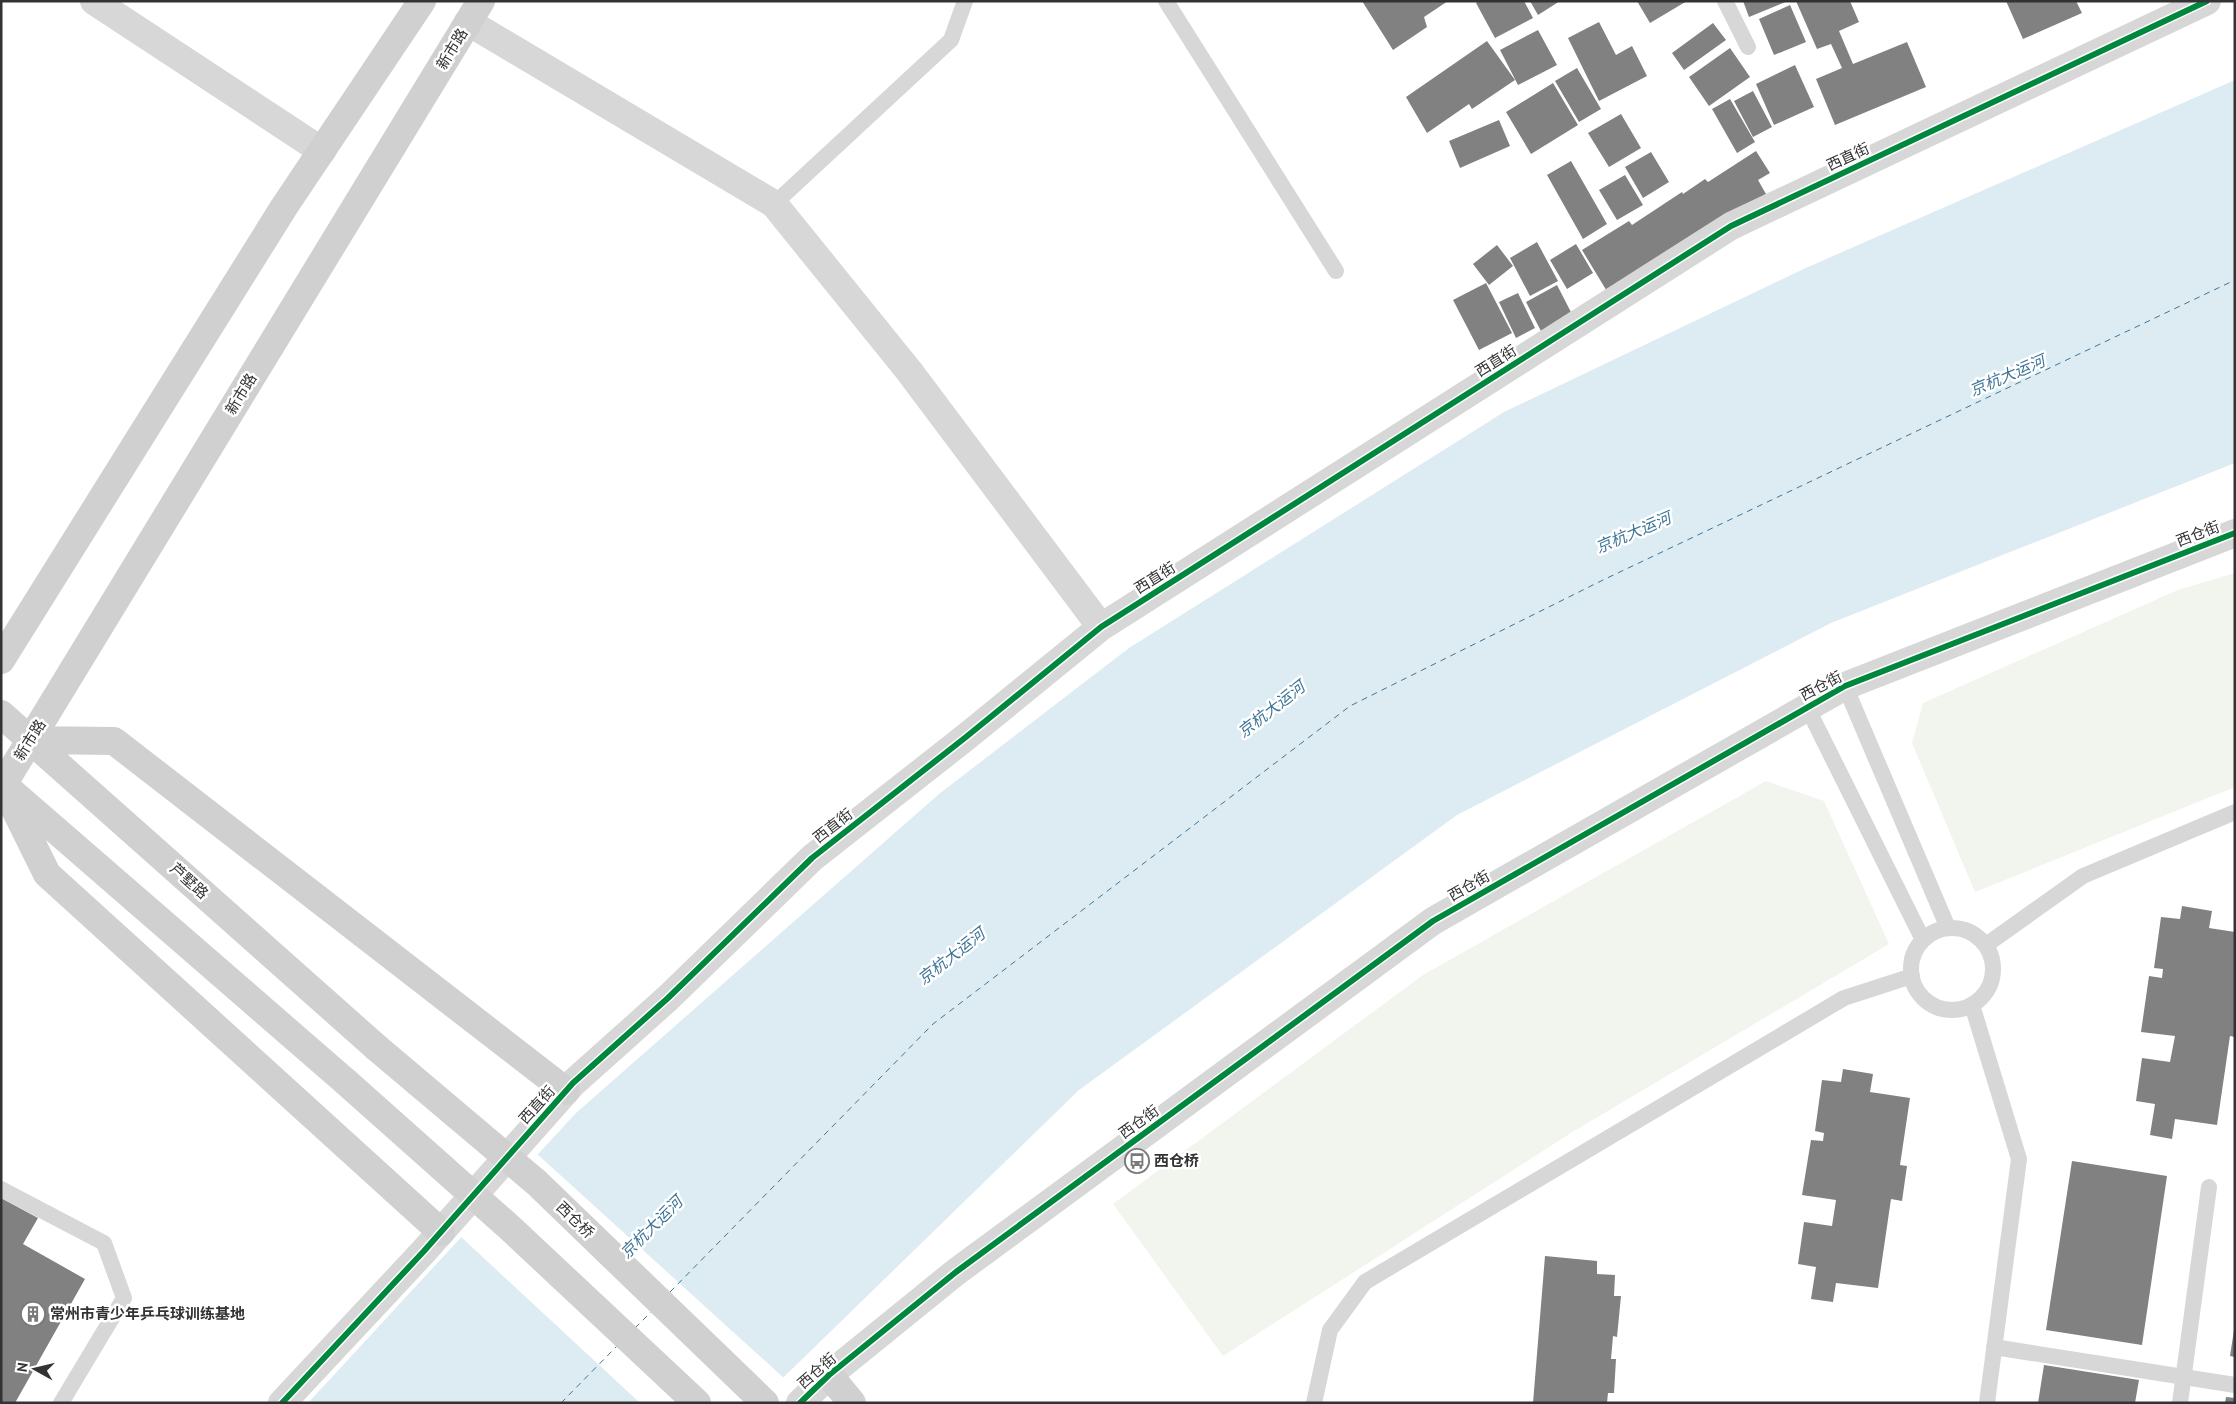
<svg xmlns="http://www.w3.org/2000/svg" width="2236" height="1404" viewBox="0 0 2236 1404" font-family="'PT Sans','Noto Sans SC',sans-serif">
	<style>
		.green { fill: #f1f5ed }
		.water { fill: #ddebf3 }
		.pier { fill: #fff }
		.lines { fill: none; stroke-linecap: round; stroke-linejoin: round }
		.ferry { stroke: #3f7597; stroke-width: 1; stroke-dasharray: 6 5; stroke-linecap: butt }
		.building { fill: #818181 }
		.lane { stroke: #d7d7d7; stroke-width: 16 }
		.street { stroke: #d7d7d7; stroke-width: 28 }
		.secondary { stroke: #d0d0d0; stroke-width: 28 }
		.secondary-bridge { stroke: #d0d0d0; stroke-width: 28 }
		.cycleway-casing { stroke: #fff; stroke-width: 9 }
		.cycleway { stroke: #00873e; stroke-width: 6 }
		.labels { text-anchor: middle; stroke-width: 5; stroke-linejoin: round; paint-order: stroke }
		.street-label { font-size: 15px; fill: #333; stroke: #fff }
		.poi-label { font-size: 15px; font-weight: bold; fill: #333; stroke: #fff; text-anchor: start }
		.water-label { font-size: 16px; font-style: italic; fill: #3f7597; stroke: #fff }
	</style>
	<rect width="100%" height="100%" fill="#fff"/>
	<!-- green -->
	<path class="green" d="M 2235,573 L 2235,787 L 1975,892 L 1912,743 L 1923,703 L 2178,590 Z
		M 1766,781 L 1824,801 L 1889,944 L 1574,1131 L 1223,1356 L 1113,1204 L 1423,975 Z"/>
	<!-- water -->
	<path class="water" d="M 2235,80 L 2235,463 L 1831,623 L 1457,815 L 1079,1090 L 757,1403 L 308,1403 L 576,1113 L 939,794 L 1129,648 L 1504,412 L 1808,267 Z"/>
	<!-- pier -->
	<path class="pier" d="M 536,1153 L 785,1379 L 760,1403 L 640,1403 L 460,1236 Z"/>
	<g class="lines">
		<!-- ferry -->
		<path class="ferry" d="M 670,1292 L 933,1024 L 1350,706 L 1603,580 L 2235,280
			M 635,1328 L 652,1311
			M 561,1403 L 617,1346"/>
	</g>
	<!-- building -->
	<path class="building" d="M 1362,1 L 1448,1 L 1424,17 L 1427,27 L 1393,50 Z
		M 1479,1 L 1524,1 L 1533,18 L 1495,38 L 1476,3 Z
		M 1530,1 L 1560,1 L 1538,15 Z
		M 1637,1 L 1687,1 L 1650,23 Z
		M 1743,1 L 1788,1 L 1749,17 Z
		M 1796,1 L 1850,1 L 1859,22 L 1839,31 L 1853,64 L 1907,42 L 1926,87 L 1835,125 L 1816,79 L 1842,68 L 1831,44 L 1817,49 Z
		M 2006,1 L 2076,1 L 2082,13 L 2023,39 Z
		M 1790,5 L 1806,42 L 1774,55 L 1759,19 Z
		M 1599,22 L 1616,55 L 1632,46 L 1647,76 L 1599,101 L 1568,38 Z
		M 1713,23 L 1726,40 L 1684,70 L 1672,53 Z
		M 1538,30 L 1557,65 L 1518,85 L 1500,50 Z
		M 1487,41 L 1515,80 L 1472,109 L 1469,104 L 1427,133 L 1406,97 Z
		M 1730,48 L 1750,77 L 1709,106 L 1689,77 Z
		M 1795,65 L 1814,107 L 1774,125 L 1756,84 Z
		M 1577,68 L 1601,109 L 1579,122 L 1555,81 Z
		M 1553,83 L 1578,125 L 1531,154 L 1506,112 Z
		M 1753,91 L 1772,127 L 1753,137 L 1734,101 Z
		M 1730,99 L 1755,142 L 1737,153 L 1712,109 Z
		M 1621,114 L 1641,148 L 1609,167 L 1588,133 Z
		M 1499,120 L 1510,146 L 1460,168 L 1449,141 Z
		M 1756,151 L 1770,173 L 1758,180 L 1766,194 L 1608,293 L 1582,250 L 1629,221 L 1632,225 L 1682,192 L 1683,194 L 1705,179 L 1708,182 Z
		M 1651,152 L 1669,182 L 1643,198 L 1625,167 Z
		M 1571,161 L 1607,224 L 1583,239 L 1547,175 Z
		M 1625,175 L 1643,205 L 1617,220 L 1599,190 Z
		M 1537,242 L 1558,281 L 1530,296 L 1510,258 Z
		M 1576,244 L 1593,273 L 1567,289 L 1550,260 Z
		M 1497,245 L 1513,266 L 1489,285 L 1473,264 Z
		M 1486,283 L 1512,333 L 1479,350 L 1453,300 Z
		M 1557,285 L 1573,316 L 1542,333 L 1526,302 Z
		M 1518,293 L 1535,328 L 1516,338 L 1499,302 Z
		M 2182,906 L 2212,911 L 2209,928 L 2235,932 L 2235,1037 L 2230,1036 L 2217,1125 L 2175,1119 L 2172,1139 L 2150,1135 L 2155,1104 L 2136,1101 L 2142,1058 L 2170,1062 L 2175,1036 L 2141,1032 L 2149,976 L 2162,978 L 2163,969 L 2154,968 L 2161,917 L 2180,919 Z
		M 1843,1069 L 1873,1074 L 1870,1092 L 1910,1098 L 1900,1165 L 1907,1166 L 1902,1201 L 1891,1199 L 1878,1288 L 1836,1283 L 1833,1302 L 1811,1299 L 1816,1267 L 1798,1264 L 1804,1222 L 1832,1226 L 1836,1200 L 1802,1195 L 1811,1140 L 1823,1141 L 1824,1133 L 1815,1131 L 1822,1080 L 1841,1082 Z
		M 2072,1161 L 2167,1176 L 2142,1345 L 2046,1330 Z
		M 1,1198 L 38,1218 L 23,1244 L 85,1279 L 15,1403 L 1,1403 Z
		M 1545,1256 L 1597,1261 L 1597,1274 L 1615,1275 L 1614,1296 L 1621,1296 L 1617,1337 L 1613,1336 L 1611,1359 L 1616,1359 L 1614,1393 L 1608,1393 L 1607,1403 L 1533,1403 Z
		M 2234,1330 L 2235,1330 L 2235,1357 L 2230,1356 Z
		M 2044,1365 L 2139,1380 L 2135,1403 L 2038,1403 Z
		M 2226,1397 L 2235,1398 L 2235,1403 L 2225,1403 Z"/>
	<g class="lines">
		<!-- lane -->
		<path class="lane" d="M 1166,1 L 1336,271
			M 1725,1 L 1748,47
			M 774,204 L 951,40 L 965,1
			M 1845,686 L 1948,928
			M 1807,707 L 1923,940
			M1911 969a41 41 0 1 1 82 0a41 41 0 1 1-82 0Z
			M 1986,945 L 2083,876 L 2235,812
			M 1972,1005 L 2019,1159 L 1987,1403
			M 1,1189 L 104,1243 L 124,1298 L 61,1403
			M 1994,1347 L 2235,1385
			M 1314,1403 L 1330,1330 L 1365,1282 L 1844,998 L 1912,976
			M 2180,1403 L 2209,1187"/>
		<!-- street -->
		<path class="street" d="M 94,1 L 322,151
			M 468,22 L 774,204 L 909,371 L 1101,627
			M 282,1403 L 424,1251 L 573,1083 L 668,998 L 812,858 L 966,737 L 1101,627 L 1731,226 L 2207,1
			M 800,1403 L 829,1375 L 956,1272 L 1433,921 L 1845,686 L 2235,533"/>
		<!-- secondary -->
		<path class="secondary" d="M 1,660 L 284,207 L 422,1
			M 1,714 L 377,1048
			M 31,740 L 114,741 L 566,1091
			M 3,785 L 47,874 L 441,1232
			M 1,788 L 481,1
			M 13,793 L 346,1082
			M 829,1375 L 852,1403"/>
		<!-- secondary-bridge -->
		<path class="secondary-bridge" d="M 377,1048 L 537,1183 L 765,1403
			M 346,1082 L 509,1227 L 697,1403"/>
		<defs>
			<path id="cycleway" d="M 282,1403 L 424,1251 L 573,1083 L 668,998 L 812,858 L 966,737 L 1101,627 L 1731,226 L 2207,1
				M 800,1403 L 829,1375 L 956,1272 L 1433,921 L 1845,686 L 2235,533"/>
		</defs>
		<!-- cycleway casing -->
		<use href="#cycleway" class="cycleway-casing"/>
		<!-- cycleway -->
		<use href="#cycleway" class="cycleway"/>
	</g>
	<!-- icons -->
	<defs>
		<symbol id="bus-ring" viewBox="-11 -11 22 22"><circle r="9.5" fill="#fff" stroke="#7a7a7a" stroke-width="1.5"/><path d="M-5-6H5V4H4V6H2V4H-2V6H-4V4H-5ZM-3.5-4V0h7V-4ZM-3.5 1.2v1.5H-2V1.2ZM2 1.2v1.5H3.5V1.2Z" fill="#7a7a7a"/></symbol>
		<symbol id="building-ring" viewBox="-11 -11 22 22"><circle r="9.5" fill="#fff" stroke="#7a7a7a" stroke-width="1.5"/><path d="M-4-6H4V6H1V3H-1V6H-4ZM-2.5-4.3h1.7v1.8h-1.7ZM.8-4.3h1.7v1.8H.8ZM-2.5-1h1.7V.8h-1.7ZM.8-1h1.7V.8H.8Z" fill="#7a7a7a"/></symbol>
	</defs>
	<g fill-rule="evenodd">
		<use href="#bus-ring" x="1123" y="1147" width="28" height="28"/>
		<use href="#building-ring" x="19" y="1300" width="28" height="28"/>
	</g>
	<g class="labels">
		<!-- street labels -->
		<g class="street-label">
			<text transform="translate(452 49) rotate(-59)" y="5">新市路</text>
			<text transform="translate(1848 157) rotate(-25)" y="5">西直街</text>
			<text transform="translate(1496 361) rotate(-32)" y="5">西直街</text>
			<text transform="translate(241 394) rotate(-59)" y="5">新市路</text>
			<text transform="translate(2198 534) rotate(-21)" y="5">西仓街</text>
			<text transform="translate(1155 578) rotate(-32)" y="5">西直街</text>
			<text transform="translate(1821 686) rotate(-28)" y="5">西仓街</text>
			<text transform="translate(30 740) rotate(-58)" y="5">新市路</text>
			<text transform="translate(833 826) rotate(-38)" y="5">西直街</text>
			<text transform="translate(189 881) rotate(42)" y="5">芦墅路</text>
			<text transform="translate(1469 886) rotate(-30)" y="5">西仓街</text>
			<text transform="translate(537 1105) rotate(-48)" y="5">西直街</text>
			<text transform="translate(1139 1122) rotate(-36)" y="5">西仓街</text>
			<text transform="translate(575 1220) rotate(44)" y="5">西仓桥</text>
			<text transform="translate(817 1371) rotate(-41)" y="5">西仓街</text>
		</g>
		<!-- poi labels -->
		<g class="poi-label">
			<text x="1154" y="1166">西仓桥</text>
			<text x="50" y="1319">常州市青少年乒乓球训练基地</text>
		</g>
		<!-- water labels -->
		<g class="water-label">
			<text transform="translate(2007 375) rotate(-23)" y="6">京杭大运河</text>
			<text transform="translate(1633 532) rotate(-23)" y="6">京杭大运河</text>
			<text transform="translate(1271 709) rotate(-38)" y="6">京杭大运河</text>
			<text transform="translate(951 956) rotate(-38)" y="6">京杭大运河</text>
			<text transform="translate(651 1227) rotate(-45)" y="6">京杭大运河</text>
		</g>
	</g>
	<!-- border -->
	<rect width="2236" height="1404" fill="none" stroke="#333333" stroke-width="5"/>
	<!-- north arrow -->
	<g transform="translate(35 1369) rotate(278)" stroke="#ffffff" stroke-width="4" paint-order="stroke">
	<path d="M0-4L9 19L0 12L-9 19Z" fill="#333333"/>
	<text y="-8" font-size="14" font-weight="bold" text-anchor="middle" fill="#333333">N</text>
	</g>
</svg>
